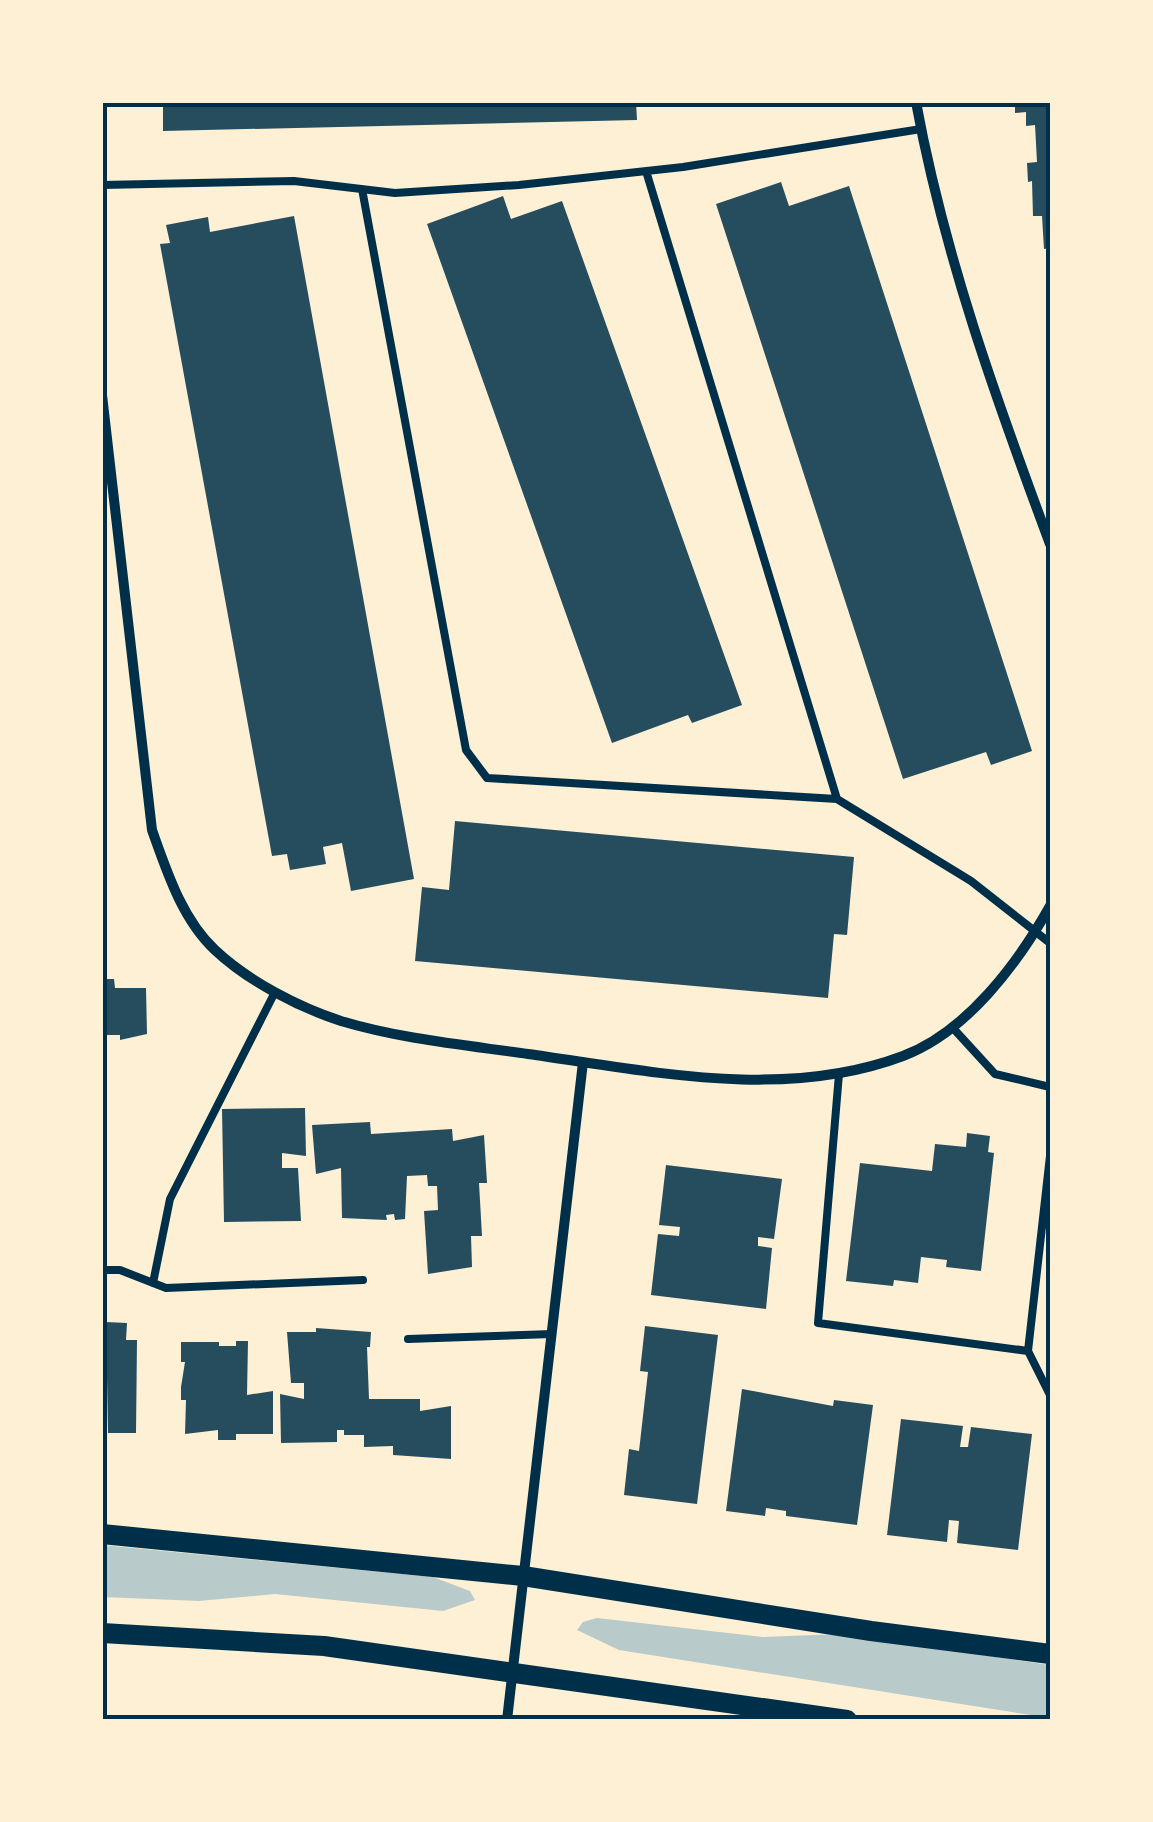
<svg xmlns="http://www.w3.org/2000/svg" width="1153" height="1822" viewBox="0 0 1153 1822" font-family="Bitter,serif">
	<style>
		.green { fill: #b9caca }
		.building { fill: #264d5e }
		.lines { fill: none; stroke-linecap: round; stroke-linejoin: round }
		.service { stroke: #003049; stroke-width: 8 }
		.minor { stroke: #003049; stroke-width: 10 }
		.secondary { stroke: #003049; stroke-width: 20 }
		.neatline { fill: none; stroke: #003049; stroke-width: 4 }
	</style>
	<rect width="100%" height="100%" fill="#fdf0d5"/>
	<!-- green -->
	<path class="green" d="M 102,1545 L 433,1577 L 470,1591 L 475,1600 L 443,1611 L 275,1594 L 199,1601 L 103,1597 Z
		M 597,1618 L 763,1637 L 840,1634 L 1050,1665 L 1050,1718 L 619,1650 L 577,1630 L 583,1622 Z"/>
	<!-- building -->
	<path class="building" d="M 163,102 L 636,102 L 637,120 L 163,131 Z
		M 1015,102 L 1050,102 L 1050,248 L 1044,249 L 1042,216 L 1033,216 L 1032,181 L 1028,182 L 1027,163 L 1037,162 L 1035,125 L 1026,126 L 1026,112 L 1015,113 Z
		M 781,182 L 789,206 L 849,186 L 1032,751 L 991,765 L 986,752 L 903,779 L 716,204 Z
		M 503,196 L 511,219 L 562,201 L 742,705 L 692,723 L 688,715 L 612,743 L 427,224 Z
		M 294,216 L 414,879 L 351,891 L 342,843 L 323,847 L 326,864 L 290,870 L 287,854 L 272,856 L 160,244 L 170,243 L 166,225 L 208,217 L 210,232 Z
		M 455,821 L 854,857 L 847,935 L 834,934 L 828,998 L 415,961 L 422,887 L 449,890 Z
		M 102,979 L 114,979 L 115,988 L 146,988 L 147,1034 L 120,1040 L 120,1035 L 102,1035 Z
		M 305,1108 L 306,1156 L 282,1153 L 282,1168 L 298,1168 L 301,1221 L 224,1222 L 222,1109 Z
		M 370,1122 L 371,1134 L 452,1129 L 453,1141 L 484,1135 L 487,1183 L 479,1183 L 482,1236 L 471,1236 L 472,1267 L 428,1274 L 424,1211 L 438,1210 L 437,1186 L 428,1186 L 427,1175 L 407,1176 L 405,1219 L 395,1220 L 394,1214 L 386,1215 L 387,1220 L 342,1218 L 341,1168 L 316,1174 L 312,1125 Z
		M 967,1133 L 990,1136 L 988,1152 L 994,1153 L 981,1271 L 946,1267 L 947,1260 L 921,1257 L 918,1283 L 894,1280 L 893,1286 L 846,1281 L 860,1163 L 932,1171 L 935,1144 L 966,1147 Z
		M 666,1165 L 782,1179 L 774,1239 L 758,1237 L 758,1246 L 772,1248 L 766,1309 L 651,1295 L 658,1234 L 679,1236 L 680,1227 L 659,1225 Z
		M 106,1322 L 127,1323 L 126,1340 L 137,1340 L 136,1433 L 108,1433 Z
		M 645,1326 L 718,1335 L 697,1504 L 624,1495 L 629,1449 L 639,1451 L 648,1372 L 640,1371 Z
		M 316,1328 L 371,1332 L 370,1347 L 367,1347 L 369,1399 L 420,1399 L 420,1411 L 451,1406 L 451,1459 L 393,1455 L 393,1446 L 364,1447 L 364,1435 L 344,1435 L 344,1430 L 337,1430 L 337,1442 L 281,1443 L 280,1394 L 304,1399 L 304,1383 L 291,1383 L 287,1332 L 316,1332 Z
		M 236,1341 L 248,1341 L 247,1395 L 273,1391 L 273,1434 L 236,1434 L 236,1440 L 218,1440 L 218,1430 L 185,1434 L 186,1400 L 181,1400 L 181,1387 L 185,1362 L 181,1362 L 181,1342 L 219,1342 L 219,1346 L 236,1346 Z
		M 742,1389 L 833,1406 L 834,1400 L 873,1405 L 857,1525 L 786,1516 L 786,1511 L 766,1508 L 765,1516 L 726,1511 Z
		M 901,1419 L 963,1426 L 960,1447 L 968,1447 L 971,1427 L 1032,1434 L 1018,1550 L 957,1543 L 959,1521 L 949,1520 L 947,1542 L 887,1535 Z"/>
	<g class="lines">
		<!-- service -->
		<path class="service" d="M 646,171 L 837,799 L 971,881 L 1050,943
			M 102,185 L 294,181 L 395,193 L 519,185 L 683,167 L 921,129
			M 362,189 L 466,750 L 487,778 L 837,799
			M 952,1027 L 995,1074 L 1050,1087
			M 839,1074 L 818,1323 L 1028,1351 L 1050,1156
			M 102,1270 L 120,1270 L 166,1288 L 363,1280
			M 153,1283 L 170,1199 L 275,992
			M 408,1339 L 552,1334
			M 1028,1351 L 1050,1395"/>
		<!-- minor -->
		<path class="minor" d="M 916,102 C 944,255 996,399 1050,544
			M 102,395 L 152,830 C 167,872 182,919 215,950 C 248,981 298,1007 341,1021 C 401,1039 465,1045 528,1054 C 650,1071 784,1101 903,1056 C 967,1032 1018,963 1050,906
			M 507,1720 L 583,1062"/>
		<!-- secondary -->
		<path class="secondary" d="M 102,1534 L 523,1576 L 871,1631 L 1050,1654
			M 102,1633 L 324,1646 L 847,1720"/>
	</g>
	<!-- border -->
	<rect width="1153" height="1822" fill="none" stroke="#fdf0d5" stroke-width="210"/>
	<rect x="105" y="105" width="943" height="1612" class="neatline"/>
</svg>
